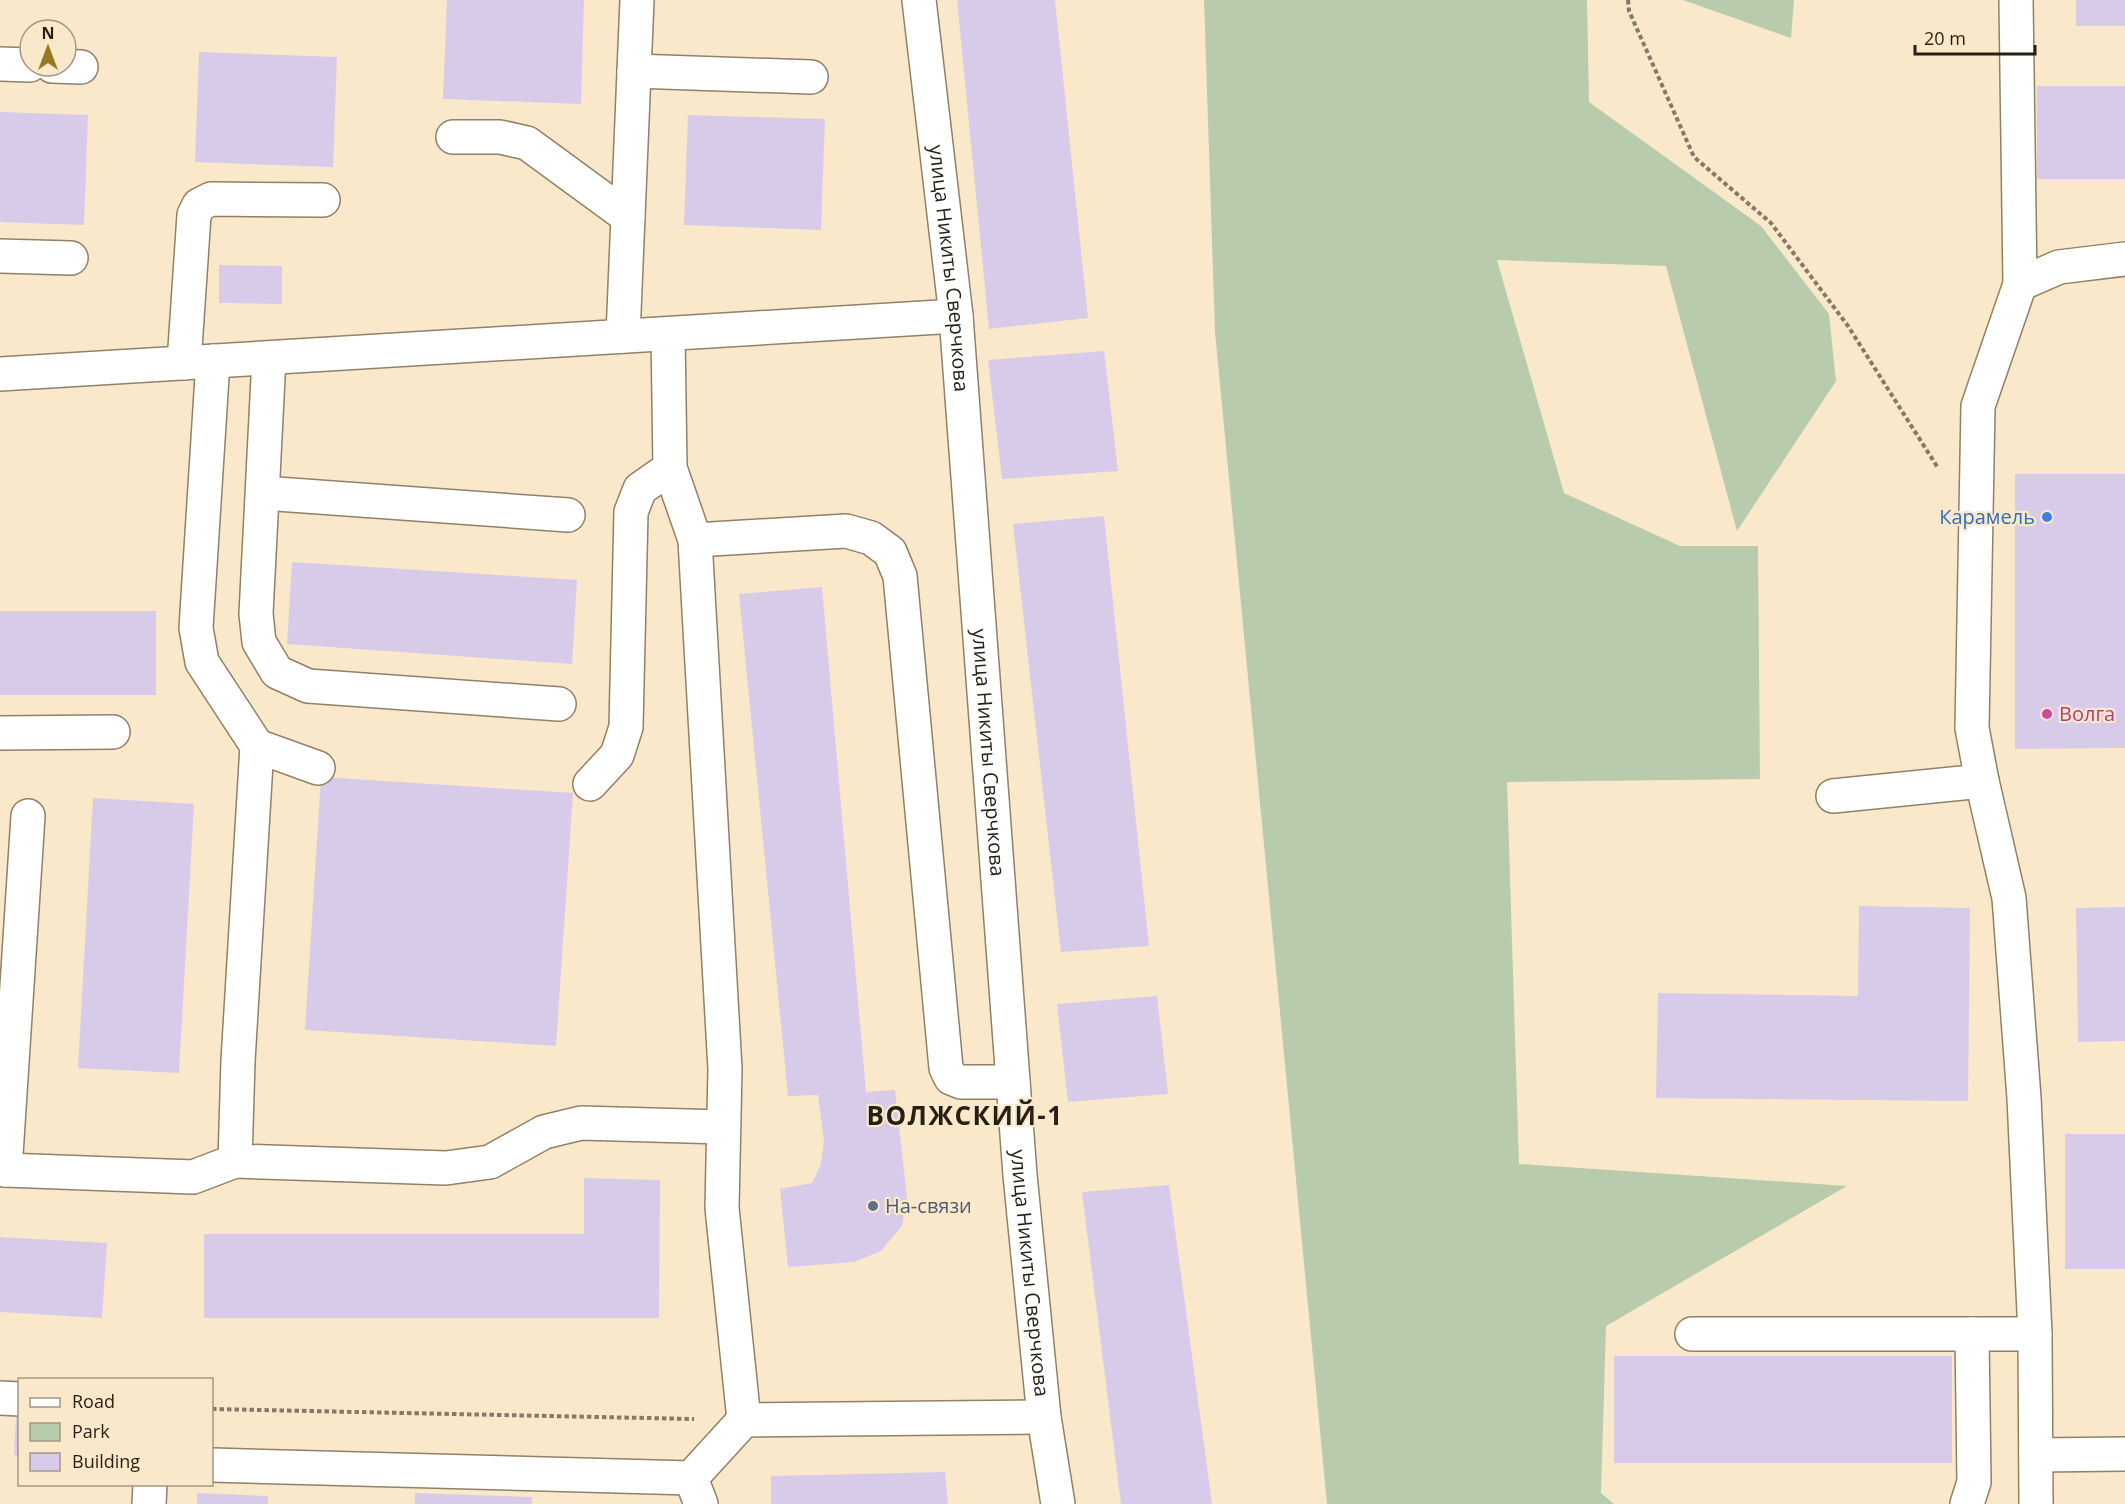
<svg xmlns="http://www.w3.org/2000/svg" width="2125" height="1504" viewBox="0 0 2125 1504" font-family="'Open Sans',sans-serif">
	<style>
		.green { fill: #b8ccad }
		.building { fill: #d8cbe9 }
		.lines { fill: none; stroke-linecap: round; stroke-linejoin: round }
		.minor-casing { stroke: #918166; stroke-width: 36 }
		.path { stroke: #857a67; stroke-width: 4; stroke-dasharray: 4.5 3; stroke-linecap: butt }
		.minor { stroke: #fff; stroke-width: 33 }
		.shop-dot { fill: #3f7fe0; stroke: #fae8cb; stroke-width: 2 }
		.hotel-dot { fill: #d1479c; stroke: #fae8cb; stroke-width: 2 }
		.service-dot { fill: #5c6f8a; stroke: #fae8cb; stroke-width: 2 }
		.labels { text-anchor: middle; stroke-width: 4.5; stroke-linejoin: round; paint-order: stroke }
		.street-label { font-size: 20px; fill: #251f14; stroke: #fae8cb }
		.shop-label { font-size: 20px; fill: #366cbe; stroke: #fae8cb; text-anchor: end }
		.hotel-label { font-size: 20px; fill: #b23c85; stroke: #fae8cb; text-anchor: start }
		.service-label { font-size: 20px; fill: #4e5e75; stroke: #fae8cb; text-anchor: start }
		.district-label { font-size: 26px; font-weight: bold; letter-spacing: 1.5px; fill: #251f14; stroke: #fae8cb }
	</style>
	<rect width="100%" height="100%" fill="#fae8cb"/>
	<!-- green -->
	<path class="green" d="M 1204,0 L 1587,0 L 1589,102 L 1761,226 L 1829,314 L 1836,381 L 1737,531 L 1666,266 L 1497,260 L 1564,493 L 1680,546 L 1758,546 L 1760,779 L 1507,782 L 1519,1164 L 1847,1186 L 1606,1326 L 1601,1493 L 1614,1504 L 1327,1504 L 1215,332 Z
		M 1683,0 L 1794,0 L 1791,38 Z"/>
	<!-- building -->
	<path class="building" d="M 447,0 L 584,0 L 581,104 L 443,99 Z
		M 957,0 L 1055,0 L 1088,318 L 989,329 Z
		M 2076,0 L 2125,0 L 2125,26 L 2076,26 Z
		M 199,52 L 337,57 L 333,167 L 195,162 Z
		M 2037,86 L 2125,86 L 2125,179 L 2037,179 Z
		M 0,112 L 88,115 L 84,225 L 0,222 Z
		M 688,115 L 825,119 L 821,230 L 684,225 Z
		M 219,265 L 282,266 L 282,304 L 219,303 Z
		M 1104,351 L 1118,471 L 1002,479 L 988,360 Z
		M 2015,474 L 2125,474 L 2125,748 L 2015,749 Z
		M 1104,516 L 1149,946 L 1061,952 L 1013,524 Z
		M 292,562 L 577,580 L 572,664 L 287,644 Z
		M 822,587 L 866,1092 L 895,1090 L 907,1197 L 902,1226 L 881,1251 L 854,1262 L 788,1267 L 780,1189 L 812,1183 L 821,1164 L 824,1141 L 818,1095 L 788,1096 L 739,594 Z
		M 0,611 L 156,611 L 156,695 L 0,695 Z
		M 321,777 L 573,793 L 556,1046 L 305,1030 Z
		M 93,798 L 194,804 L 179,1073 L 78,1068 Z
		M 1859,906 L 1970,908 L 1968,1101 L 1656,1098 L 1658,993 L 1858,996 Z
		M 2125,907 L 2125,1041 L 2078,1042 L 2076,908 Z
		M 1157,996 L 1168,1094 L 1068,1102 L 1057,1004 Z
		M 2065,1134 L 2125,1134 L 2125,1269 L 2065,1269 Z
		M 584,1178 L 660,1180 L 659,1318 L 204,1318 L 204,1234 L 584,1234 Z
		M 1169,1185 L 1212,1504 L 1121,1504 L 1082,1192 Z
		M 0,1237 L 107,1243 L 102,1318 L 0,1312 Z
		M 1614,1356 L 1952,1356 L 1952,1463 L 1614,1463 Z
		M 16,1417 L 20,1417 L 20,1456 L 14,1455 Z
		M 945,1472 L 948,1504 L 771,1504 L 771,1476 Z
		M 197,1493 L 268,1496 L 268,1504 L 197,1504 Z
		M 415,1493 L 532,1497 L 532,1504 L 415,1504 Z"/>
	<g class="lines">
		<defs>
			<g id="minor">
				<path id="s1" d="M 919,0 L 956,316 L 1020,1175 L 1044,1417 L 1058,1504"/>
				<path d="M 2016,0 L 2020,284 L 1978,406 L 1972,728 L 1982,781 L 2009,898 L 2024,1098 L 2035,1334 L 2036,1504"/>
				<path d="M 0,64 L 30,65"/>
				<path d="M 52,66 L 81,67"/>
				<path d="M 634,71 L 811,77"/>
				<path d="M 453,137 L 500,137 L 527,143 L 628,217"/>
				<path d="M 0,256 L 71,258"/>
				<path d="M 2020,284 L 2059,267 L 2125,259"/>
				<path d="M 668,334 L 670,468 L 695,540 L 725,1069 L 722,1208 L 744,1420"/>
				<path d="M 623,336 L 637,0"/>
				<path d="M 269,358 L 256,614 L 259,642 L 277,672 L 308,686 L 559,704"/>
				<path d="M 213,361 L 196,628 L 202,662 L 257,746 L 238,1061 L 235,1161 L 446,1168 L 490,1162 L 544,1132 L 581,1123 L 723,1127"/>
				<path d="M 184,363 L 194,215 L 199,205 L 211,199 L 323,200"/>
				<path d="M 0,374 L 956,316"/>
				<path d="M 263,493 L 568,515"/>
				<path d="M 695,540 L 846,531 L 871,538 L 890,552 L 900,576 L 946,1068 L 951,1078 L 961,1082 L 1013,1082"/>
				<path d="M 0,733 L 113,732"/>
				<path d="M 257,746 L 318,768"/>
				<path d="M 590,784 L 617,755 L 626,727 L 631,512 L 640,489 L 670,468"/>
				<path d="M 1833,796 L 1982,781"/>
				<path d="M 0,1169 L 5,1170 L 28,816"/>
				<path d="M 5,1170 L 193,1177 L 235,1161"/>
				<path d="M 1692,1334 L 1972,1334"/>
				<path d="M 0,1398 L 20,1399"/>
				<path d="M 2036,1455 L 2125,1454"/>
				<path d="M 212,1465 L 691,1478"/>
				<path d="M 149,1504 L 150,1484"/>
				<path d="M 701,1504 L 691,1478 L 744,1420 L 1044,1417"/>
				<path d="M 1967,1504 L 1974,1482 L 1972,1334 L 2035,1334"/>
			</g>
		</defs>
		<!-- minor casing -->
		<use href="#minor" class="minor-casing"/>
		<!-- path -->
		<path class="path" d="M 1628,0 L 1629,11 L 1694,157 L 1771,223 L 1848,326 L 1938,468
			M 212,1409 L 694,1419"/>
		<!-- minor -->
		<use href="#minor" class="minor"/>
	</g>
	<!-- markers -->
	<circle class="shop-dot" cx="2047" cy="517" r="6"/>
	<circle class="hotel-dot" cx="2047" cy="714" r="6"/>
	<circle class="service-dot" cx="873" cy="1206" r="6"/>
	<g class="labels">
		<!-- street labels -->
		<g class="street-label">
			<text dy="7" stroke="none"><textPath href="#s1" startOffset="270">улица Никиты Сверчкова</textPath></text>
			<text dy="7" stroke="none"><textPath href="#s1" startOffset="756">улица Никиты Сверчкова</textPath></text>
			<text dy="7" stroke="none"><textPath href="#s1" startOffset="1278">улица Никиты Сверчкова</textPath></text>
		</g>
		<!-- shop labels -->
		<g class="shop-label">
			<text x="2035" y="524">Карамель</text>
		</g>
		<!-- hotel labels -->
		<g class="hotel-label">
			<text x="2059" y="721">Волга</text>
		</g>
		<!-- service labels -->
		<g class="service-label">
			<text x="885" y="1213">На-связи</text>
		</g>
		<!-- district labels -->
		<g class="district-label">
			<text x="965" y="1125">ВОЛЖСКИЙ-1</text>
		</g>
	</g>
	<!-- legend -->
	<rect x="18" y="1378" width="195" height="108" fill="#fae8cb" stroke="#a59882" stroke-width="1.5"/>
	<rect x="30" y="1398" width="30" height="9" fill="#ffffff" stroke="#a59882" stroke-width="1.5"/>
	<text x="72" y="1408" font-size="18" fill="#251f14">Road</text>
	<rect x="30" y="1423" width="30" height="18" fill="#b8ccad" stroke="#a59882" stroke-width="1.5"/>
	<text x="72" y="1438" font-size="18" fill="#251f14">Park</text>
	<rect x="30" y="1453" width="30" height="18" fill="#d8cbe9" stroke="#a59882" stroke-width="1.5"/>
	<text x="72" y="1468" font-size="18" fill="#251f14">Building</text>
	<!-- north arrow -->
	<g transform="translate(48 48)"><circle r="28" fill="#fae8cb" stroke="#a59882" stroke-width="1.5"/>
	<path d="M0-4.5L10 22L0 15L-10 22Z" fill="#967921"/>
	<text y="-9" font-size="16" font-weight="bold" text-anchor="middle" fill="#251f14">N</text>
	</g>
	<!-- scale -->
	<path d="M1915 45v9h120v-9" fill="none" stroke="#251f14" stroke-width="3"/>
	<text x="1924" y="45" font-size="18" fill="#251f14" stroke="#fae8cb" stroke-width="4.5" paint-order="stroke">20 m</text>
</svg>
